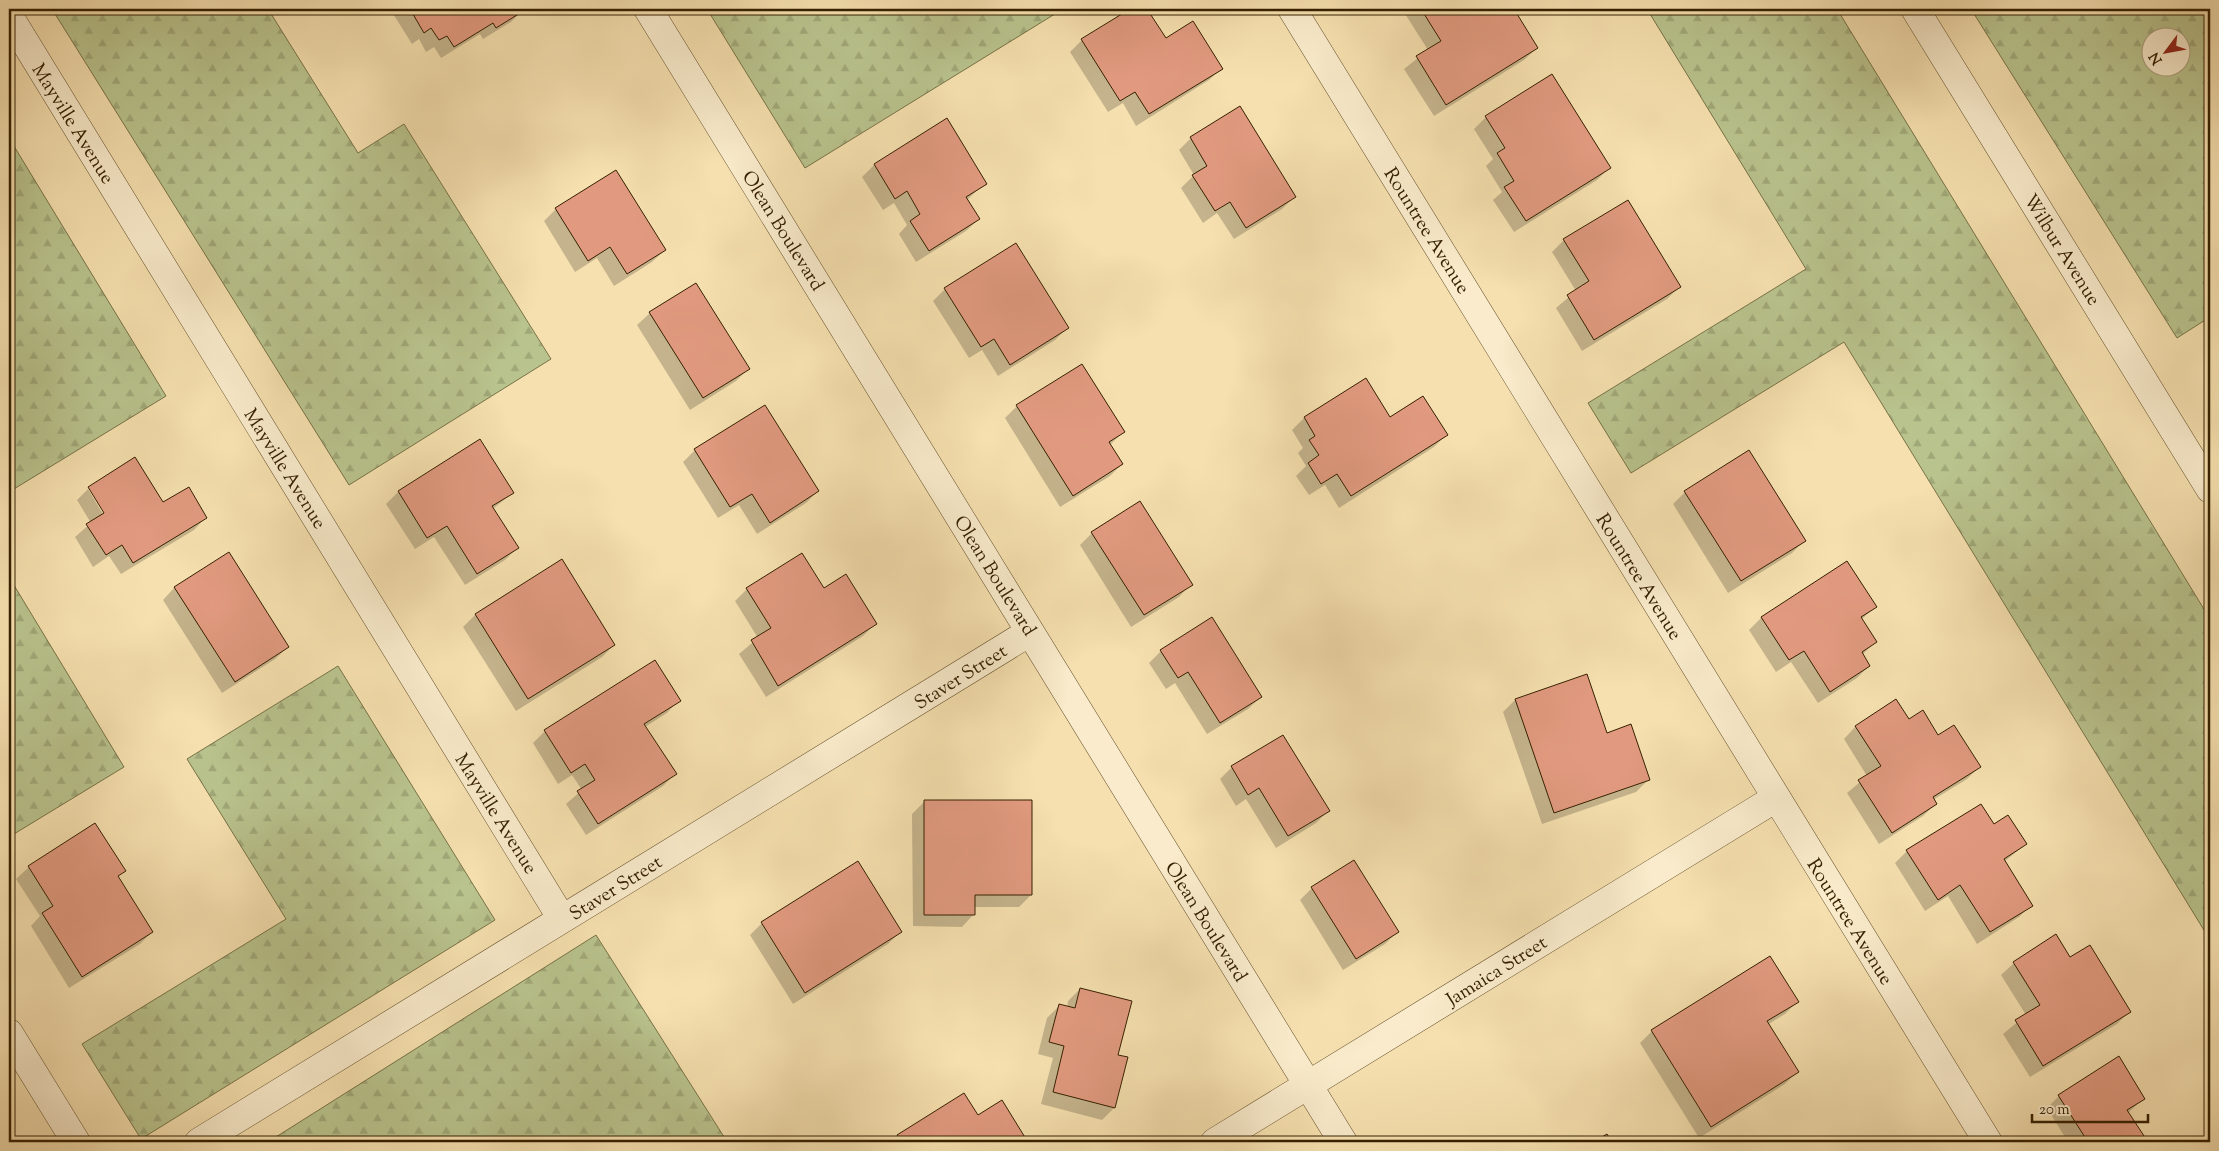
<svg xmlns="http://www.w3.org/2000/svg" width="2219" height="1151" viewBox="0 0 2219 1151" font-family="'Sorts Mill Goudy',serif">
	<style>
		.forest { fill: url(#forest-firs); stroke: #777246; fill-rule: evenodd }
		.shadow { fill: #0003; fill-rule: evenodd }
		.building { fill: #e19a7f; stroke: #352000 }
		.lines { fill: none; stroke-linecap: round; stroke-linejoin: round }
		.minor-casing { stroke: #65502c; stroke-width: 29 }
		.minor { stroke: #f9ebcb; stroke-width: 28 }
		.labels { text-anchor: middle; stroke-width: 5; stroke-linejoin: round; paint-order: stroke }
		.street-label { font-size: 19px; fill: #352000; stroke: #f9ebcb }
	</style>
	<defs>
		<pattern id="forest-firs" width="22" height="20" patternUnits="userSpaceOnUse" patternTransform="scale(1.25)"><rect width="22" height="20" fill="#b9c38d"/><path d="M5 1l3.5 6h-7zM16 11l3.5 6h-7z" fill="#a0a778"/></pattern>
	</defs>
	<rect width="100%" height="100%" fill="#f6e0af"/>
	<filter id="stains"><feTurbulence type="fractalNoise" baseFrequency=".004" numOctaves="4"/><feColorMatrix values="0 0 0 0 .2 0 0 0 0 .09 0 0 0 0 .02 0 0 0 .5 -.17"/></filter>
	<radialGradient id="worn" r=".72"><stop offset=".6" stop-color="#630" stop-opacity="0"/><stop offset="1" stop-color="#630" stop-opacity=".3"/></radialGradient>
	<!-- forest -->
	<path class="forest" d="M 52,9 L 268,9 L 358,153 L 404,124 L 551,359 L 349,485 Z
		M 707,9 L 1063,9 L 805,168 Z
		M 1647,9 L 1837,9 L 2210,619 L 2210,940 L 1844,342 L 1631,473 L 1588,403 L 1806,269 Z
		M 1971,9 L 2210,9 L 2210,317 L 2177,338 ZM 2152,38 L 2182,38 L 2182,68 L 2152,68 Z
		M 9,138 L 166,396 L 9,492 Z
		M 9,577 L 124,767 L 9,837 Z
		M 338,666 L 495,920 L 141,1139 L 82,1044 L 286,919 L 187,759 Z
		M 596,935 L 726,1140 L 723,1142 L 268,1142 Z"/>
	<!-- shadow -->
	<path class="shadow" d="M 390,9 L 524,9 L 511,22 L 483,39 L 480,34 L 441,58 L 434,47 L 426,52 L 419,39 L 412,44 Z
		M 1133,9 L 1146,9 L 1165,40 L 1222,68 L 1209,80 L 1136,126 L 1123,103 L 1108,112 L 1070,52 L 1082,40 Z
		M 1402,9 L 1512,9 L 1537,48 L 1524,60 L 1434,116 L 1404,69 L 1428,50 Z
		M 1486,117 L 1609,168 L 1597,180 L 1514,232 L 1493,200 L 1502,192 L 1486,166 L 1493,159 L 1474,129 Z
		M 946,120 L 985,183 L 967,200 L 979,219 L 966,231 L 916,262 L 899,234 L 907,225 L 894,203 L 883,210 L 862,177 L 874,165 Z
		M 1191,138 L 1294,197 L 1282,209 L 1234,239 L 1217,213 L 1203,223 L 1181,188 L 1194,175 L 1179,150 Z
		M 556,209 L 665,250 L 652,262 L 614,286 L 597,258 L 575,272 L 544,221 Z
		M 1564,240 L 1679,287 L 1667,299 L 1582,351 L 1556,308 L 1576,291 L 1552,252 Z
		M 695,284 L 748,369 L 736,381 L 690,410 L 637,325 L 650,313 Z
		M 945,289 L 1067,328 L 1055,340 L 998,376 L 982,350 L 969,358 L 933,301 Z
		M 1365,380 L 1390,419 L 1446,435 L 1434,447 L 1339,508 L 1325,485 L 1309,495 L 1296,476 L 1306,466 L 1298,453 L 1303,448 L 1292,430 L 1304,418 Z
		M 1017,406 L 1123,432 L 1110,445 L 1122,464 L 1110,476 L 1060,507 L 1005,418 Z
		M 480,441 L 512,493 L 493,509 L 517,548 L 505,560 L 465,585 L 434,537 L 415,549 L 386,504 L 398,492 Z
		M 695,450 L 818,491 L 806,503 L 757,534 L 739,505 L 718,518 L 683,462 Z
		M 89,488 L 163,504 L 206,517 L 194,530 L 121,574 L 109,556 L 93,567 L 75,537 L 91,523 L 77,500 ZM 88,489 L 91,489 L 108,518 L 106,519 Z
		M 1685,492 L 1804,541 L 1792,553 L 1728,593 L 1673,504 Z
		M 1092,533 L 1191,584 L 1179,597 L 1131,627 L 1080,545 Z
		M 562,561 L 614,645 L 602,657 L 516,711 L 463,627 L 475,615 Z
		M 175,587 L 288,647 L 275,659 L 222,693 L 163,600 Z
		M 747,589 L 823,590 L 875,624 L 863,636 L 766,697 L 739,654 L 758,638 L 735,601 Z
		M 1875,607 L 1861,620 L 1875,642 L 1862,655 L 1869,666 L 1857,678 L 1818,703 L 1791,662 L 1776,672 L 1749,630 L 1761,618 Z
		M 1161,651 L 1261,697 L 1248,709 L 1207,734 L 1175,683 L 1166,689 L 1149,663 Z
		M 1586,676 L 1606,734 L 1649,779 L 1636,792 L 1542,824 L 1503,712 L 1515,700 Z
		M 679,700 L 667,713 L 645,727 L 675,774 L 663,786 L 586,835 L 566,804 L 582,790 L 572,775 L 558,784 L 533,743 L 545,731 Z
		M 1856,726 L 1938,736 L 1979,767 L 1967,779 L 1933,800 L 1936,804 L 1923,816 L 1879,844 L 1847,793 L 1867,776 L 1844,739 Z
		M 1232,767 L 1328,811 L 1316,823 L 1276,848 L 1246,799 L 1236,806 L 1220,779 Z
		M 924,802 L 1031,895 L 1019,907 L 974,907 L 974,914 L 962,927 L 913,926 L 912,814 Z
		M 1993,826 L 2026,844 L 2004,862 L 2031,905 L 2019,917 L 1977,944 L 1948,896 L 1925,911 L 1895,863 L 1907,851 Z
		M 29,867 L 124,871 L 118,877 L 152,932 L 140,944 L 69,988 L 31,926 L 40,916 L 16,879 Z
		M 1312,888 L 1397,932 L 1385,944 L 1343,970 L 1300,900 Z
		M 762,923 L 900,932 L 888,944 L 793,1004 L 750,935 Z
		M 1769,957 L 1797,1002 L 1785,1014 L 1767,1025 L 1797,1072 L 1785,1084 L 1699,1138 L 1640,1043 L 1652,1031 Z
		M 2070,959 L 2129,1012 L 2117,1024 L 2030,1077 L 2003,1034 L 2026,1015 L 2001,975 L 2014,963 Z
		M 1080,989 L 1117,1056 L 1114,1108 L 1102,1120 L 1041,1104 L 1053,1058 L 1038,1054 L 1047,1018 L 1059,1006 L 1067,1008 L 1068,1001 Z
		M 964,1095 L 977,1117 L 1024,1138 L 1020,1142 L 891,1142 L 897,1136 Z
		M 2059,1096 L 2144,1098 L 2128,1113 L 2146,1142 L 2068,1142 L 2047,1108 Z"/>
	<!-- building -->
	<path class="building" d="M 410,9 L 525,9 L 525,10 L 496,28 L 493,23 L 454,47 L 447,36 L 439,40 L 431,28 L 424,33 Z
		M 1130,9 L 1147,9 L 1166,38 L 1193,21 L 1223,69 L 1149,114 L 1135,92 L 1120,101 L 1081,39 Z
		M 1421,9 L 1514,9 L 1538,48 L 1446,105 L 1416,56 L 1441,41 Z
		M 1552,74 L 1611,168 L 1526,221 L 1504,187 L 1514,181 L 1497,153 L 1505,148 L 1485,116 Z
		M 1240,106 L 1296,197 L 1246,228 L 1230,202 L 1215,211 L 1192,175 L 1207,166 L 1190,137 Z
		M 947,118 L 987,184 L 966,197 L 980,219 L 929,251 L 910,221 L 920,214 L 907,191 L 895,199 L 874,164 Z
		M 616,170 L 666,250 L 627,274 L 610,247 L 588,261 L 555,208 Z
		M 1628,200 L 1681,287 L 1594,340 L 1567,295 L 1589,281 L 1563,239 Z
		M 1016,243 L 1069,328 L 1010,365 L 994,339 L 981,347 L 944,288 Z
		M 696,283 L 750,369 L 703,398 L 649,312 Z
		M 1082,364 L 1125,432 L 1109,442 L 1123,464 L 1073,496 L 1016,405 Z
		M 1366,378 L 1390,417 L 1423,396 L 1448,435 L 1351,496 L 1337,474 L 1321,484 L 1308,463 L 1319,455 L 1309,440 L 1315,436 L 1304,417 Z
		M 765,405 L 819,491 L 770,523 L 752,494 L 730,507 L 694,449 Z
		M 480,439 L 514,493 L 492,506 L 519,548 L 477,574 L 447,526 L 427,538 L 398,491 Z
		M 1749,450 L 1806,541 L 1741,581 L 1684,491 Z
		M 135,457 L 163,502 L 189,487 L 207,518 L 133,563 L 122,545 L 106,555 L 86,524 L 104,513 L 88,487 Z
		M 1140,501 L 1193,585 L 1144,615 L 1091,532 Z
		M 229,552 L 289,647 L 235,682 L 174,587 Z
		M 802,553 L 824,588 L 846,574 L 877,624 L 778,686 L 751,640 L 771,628 L 746,588 Z
		M 562,559 L 615,645 L 528,699 L 475,614 Z
		M 1847,561 L 1877,607 L 1861,617 L 1877,642 L 1862,652 L 1870,666 L 1830,692 L 1804,651 L 1789,660 L 1761,617 Z
		M 1212,617 L 1262,697 L 1220,723 L 1188,672 L 1178,678 L 1160,650 Z
		M 655,660 L 681,701 L 644,724 L 677,774 L 598,824 L 577,791 L 595,780 L 585,764 L 571,773 L 544,730 Z
		M 1587,674 L 1607,733 L 1631,724 L 1650,780 L 1554,813 L 1515,699 Z
		M 1896,699 L 1909,719 L 1923,710 L 1938,735 L 1954,725 L 1981,767 L 1933,797 L 1937,804 L 1892,833 L 1858,780 L 1881,766 L 1855,726 Z
		M 1283,735 L 1330,811 L 1288,836 L 1259,788 L 1248,795 L 1231,766 Z
		M 924,800 L 1032,800 L 1032,895 L 975,895 L 975,915 L 924,915 Z
		M 1981,804 L 1994,824 L 2008,815 L 2027,844 L 2004,859 L 2033,906 L 1990,932 L 1960,885 L 1938,900 L 1906,850 Z
		M 95,823 L 126,871 L 118,876 L 153,932 L 82,977 L 42,913 L 53,906 L 28,866 Z
		M 1354,860 L 1399,932 L 1356,959 L 1311,887 Z
		M 858,861 L 902,932 L 805,993 L 761,922 Z
		M 2056,934 L 2070,957 L 2090,945 L 2131,1012 L 2043,1066 L 2015,1020 L 2040,1005 L 2013,962 Z
		M 1770,956 L 1799,1002 L 1767,1021 L 1799,1072 L 1711,1127 L 1651,1030 Z
		M 1080,988 L 1132,1001 L 1118,1055 L 1128,1057 L 1115,1108 L 1053,1092 L 1064,1046 L 1049,1042 L 1059,1004 L 1075,1008 Z
		M 2119,1056 L 2145,1099 L 2127,1110 L 2148,1142 L 2088,1142 L 2058,1095 Z
		M 964,1093 L 978,1115 L 1002,1100 L 1026,1139 L 1020,1142 L 901,1142 L 897,1135 Z
		M 1607,1134 L 1612,1142 L 1593,1142 Z"/>
	<g class="lines">
		<defs>
			<path id="minor" d="M 648,9 L 1343,1142
				M 1292,9 L 1988,1142
				M 1915,9 L 2210,489
				M 9,16 L 562,919
				M 9,1033 L 76,1142
				M 199,1142 L 1030,632
				M 1215,1142 L 1776,798"/>
		</defs>
		<!-- minor casing -->
		<use href="#minor" class="minor-casing"/>
		<!-- minor -->
		<use href="#minor" class="minor"/>
	</g>
	<g class="labels">
		<!-- street labels -->
		<g class="street-label">
			<text transform="translate(74 123) rotate(58)" y="7">Mayville Avenue</text>
			<text transform="translate(784 230) rotate(58)" y="7">Olean Boulevard</text>
			<text transform="translate(1428 230) rotate(58)" y="7">Rountree Avenue</text>
			<text transform="translate(2063 249) rotate(58)" y="7">Wilbur Avenue</text>
			<text transform="translate(286 468) rotate(58)" y="7">Mayville Avenue</text>
			<text transform="translate(996 575) rotate(58)" y="7">Olean Boulevard</text>
			<text transform="translate(1640 576) rotate(58)" y="7">Rountree Avenue</text>
			<text transform="translate(960 676) rotate(-32)" y="7">Staver Street</text>
			<text transform="translate(497 813) rotate(58)" y="7">Mayville Avenue</text>
			<text transform="translate(615 887) rotate(-32)" y="7">Staver Street</text>
			<text transform="translate(1207 921) rotate(58)" y="7">Olean Boulevard</text>
			<text transform="translate(1851 921) rotate(58)" y="7">Rountree Avenue</text>
			<text transform="translate(1496 970) rotate(-32)" y="7">Jamaica Street</text>
		</g>
	</g>
	<!-- margin -->
	<rect width="2219" height="1151" fill="none" stroke="#f6e0af" stroke-width="30"/>
	<rect x="10" y="10" width="2199" height="1131" fill="none" stroke="#352000" stroke-width="2.5"/>
	<rect x="15" y="15" width="2189" height="1121" fill="none" stroke="#352000"/>
	<!-- north arrow -->
	<g transform="translate(2166 52) rotate(238)"><circle r="24" fill="#f9ebcb" stroke="#ab9a7a"/>
	<path d="M0-4L9 19L0 12L-9 19Z" fill="#8f2418"/>
	<text y="-8" font-size="14" font-weight="bold" text-anchor="middle" fill="#352000">N</text>
	</g>
	<!-- scale -->
	<path d="M2032 1114v8h116v-8" fill="none" stroke="#352000" stroke-width="2.5"/>
	<text x="2039" y="1114" font-size="15" fill="#352000" stroke="#f9ebcb" stroke-width="4" paint-order="stroke">20 m</text>
	<rect width="100%" height="100%" filter="url(#stains)"/>
	<rect width="100%" height="100%" fill="url(#worn)"/>
</svg>
